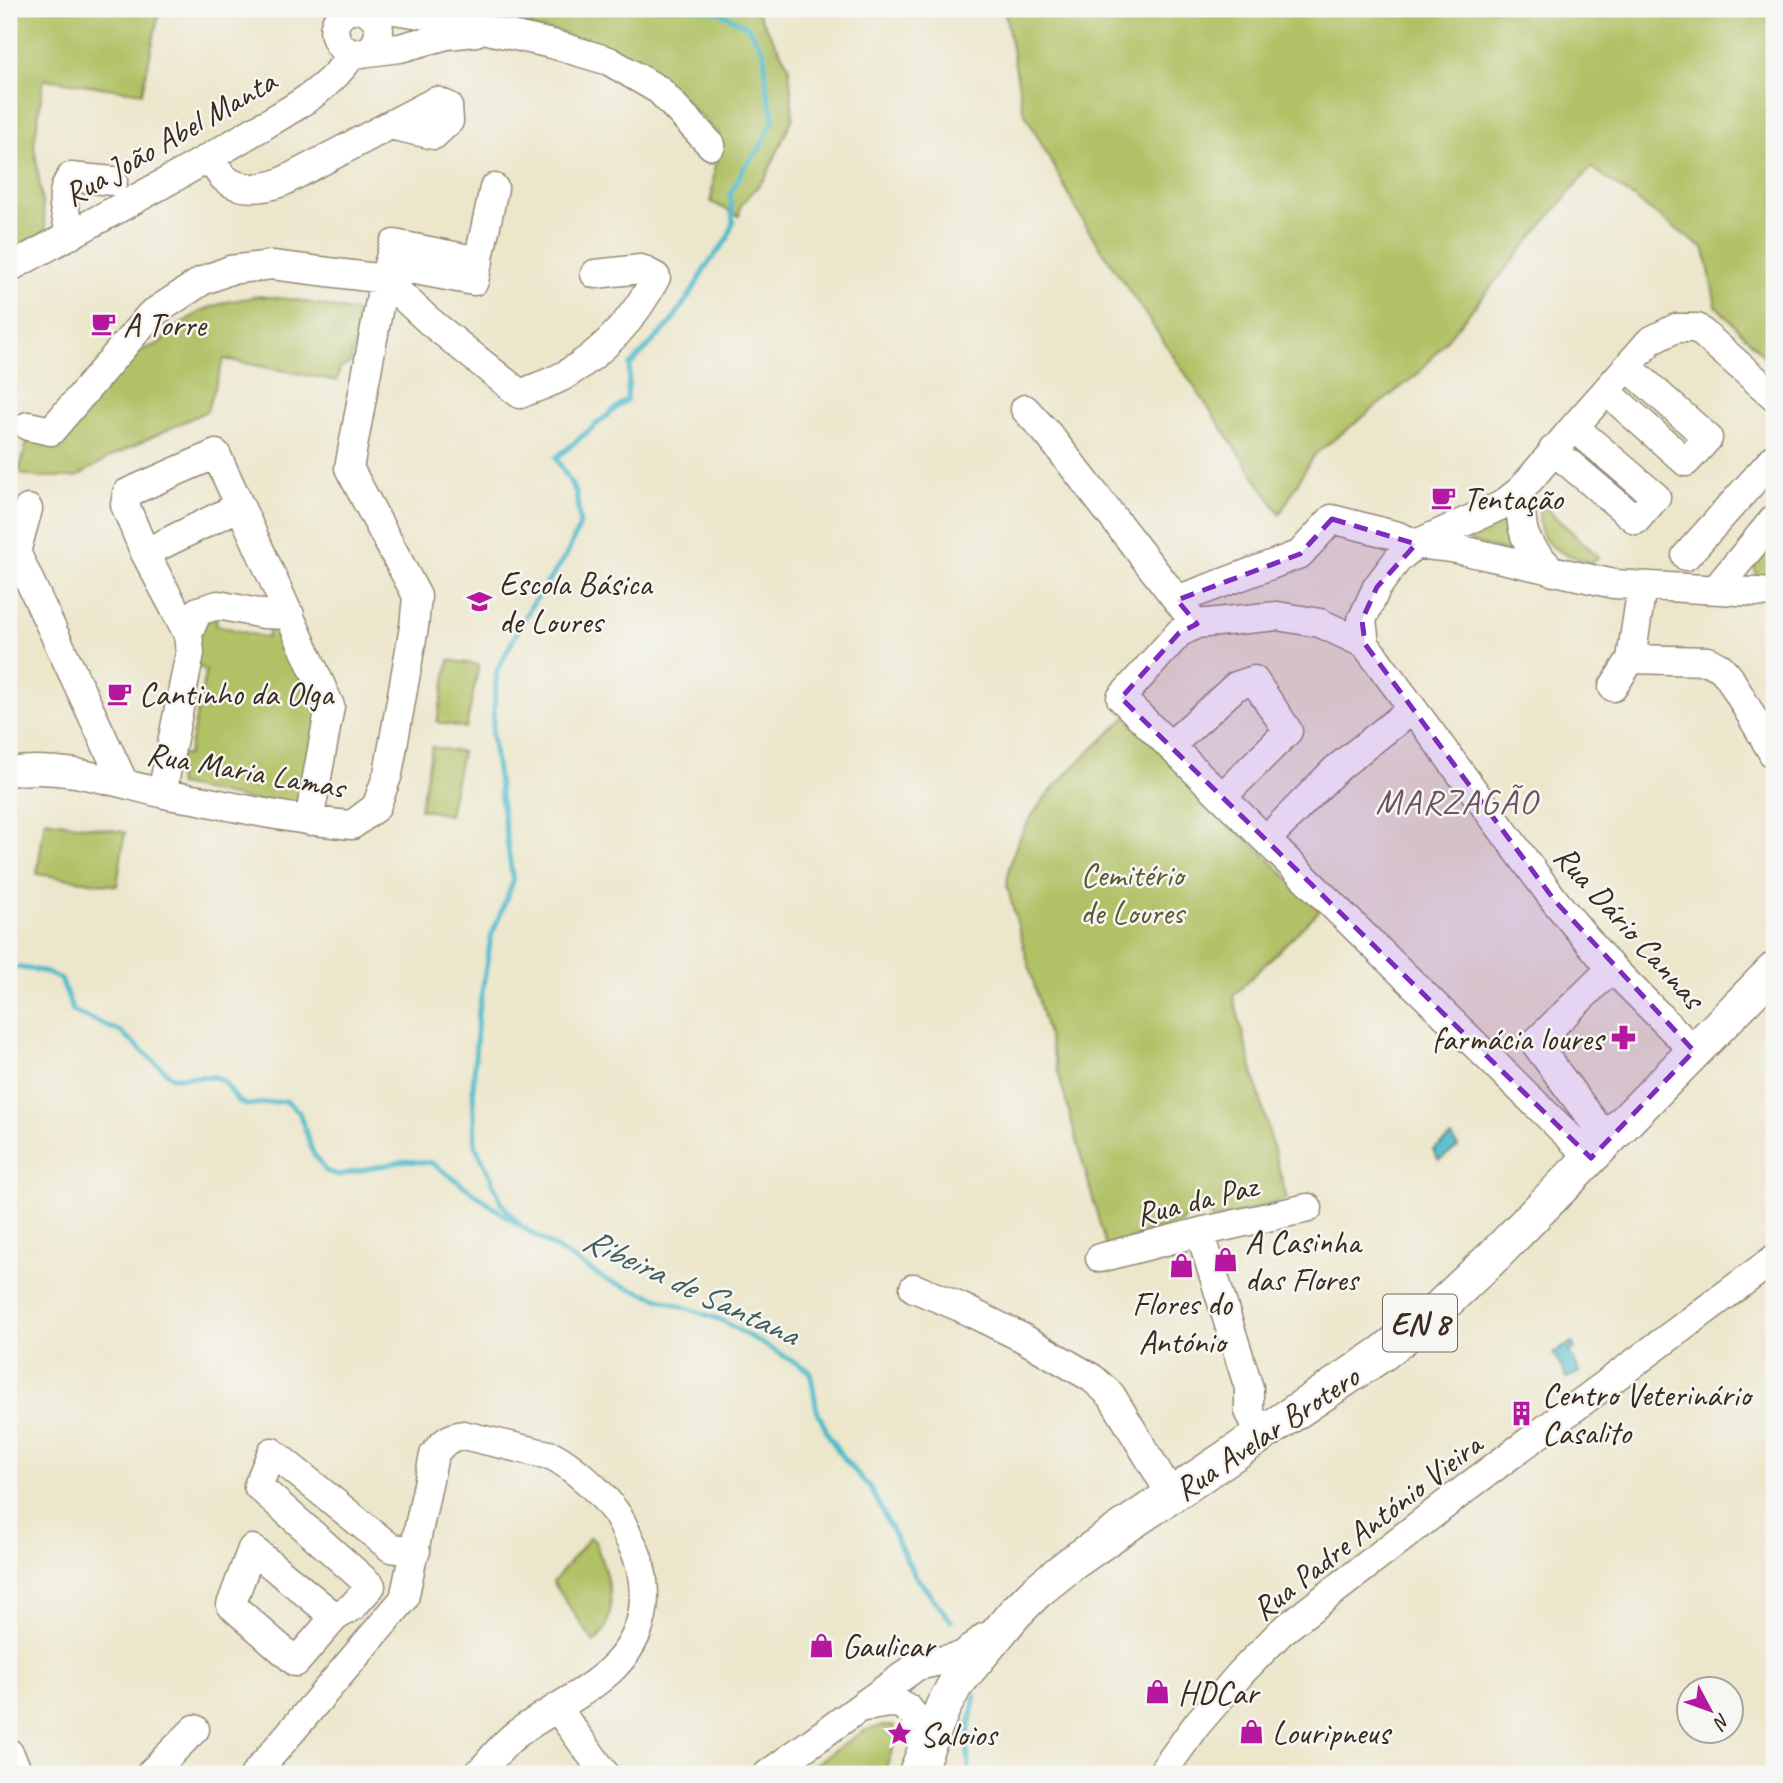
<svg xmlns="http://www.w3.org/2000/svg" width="1783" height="1783" viewBox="0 0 1783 1783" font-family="Caveat,sans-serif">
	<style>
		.green { fill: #b1c165; stroke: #767642; stroke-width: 2 }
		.water { fill: #4fbbcb; stroke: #457274; stroke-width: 2 }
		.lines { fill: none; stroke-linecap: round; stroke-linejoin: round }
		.stream { stroke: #4fbbcb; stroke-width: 5 }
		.minor-casing { stroke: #948874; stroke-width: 31 }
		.major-casing { stroke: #948874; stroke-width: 38 }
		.minor { stroke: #fff; stroke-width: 28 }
		.major { stroke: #fff; stroke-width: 35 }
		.marked { fill: #7b2cbf; fill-opacity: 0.2; stroke: #7b2cbf; stroke-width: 5; stroke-dasharray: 14 9; stroke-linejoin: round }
		.labels { text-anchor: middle; stroke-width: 5; stroke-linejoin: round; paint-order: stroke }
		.shield { fill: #f6f6f2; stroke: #73675e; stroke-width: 2 }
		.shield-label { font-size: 32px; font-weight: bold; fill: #3b2a1e }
		.street-label { font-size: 33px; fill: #3b2a1e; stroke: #f6f6f2 }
		.poi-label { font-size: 33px; fill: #3b2a1e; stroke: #f6f6f2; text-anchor: start }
		.park-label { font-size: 33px; fill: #5e5733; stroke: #f6f6f2 }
		.neighbourhood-label { font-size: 35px; letter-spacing: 2px; fill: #6d535b; stroke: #f6f6f2 }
		.water-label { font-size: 35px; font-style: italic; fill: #425d5b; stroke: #f6f6f2 }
	</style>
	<rect width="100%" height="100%" fill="#f6f6f2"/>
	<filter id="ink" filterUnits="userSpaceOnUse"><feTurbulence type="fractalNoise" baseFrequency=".0143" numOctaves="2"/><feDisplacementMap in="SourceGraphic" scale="14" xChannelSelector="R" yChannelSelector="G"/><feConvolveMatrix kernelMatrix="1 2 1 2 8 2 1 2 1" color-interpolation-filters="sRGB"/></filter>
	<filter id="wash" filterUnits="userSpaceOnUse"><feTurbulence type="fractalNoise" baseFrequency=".00686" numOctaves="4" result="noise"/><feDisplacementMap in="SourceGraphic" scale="28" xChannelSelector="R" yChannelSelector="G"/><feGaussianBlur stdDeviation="1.57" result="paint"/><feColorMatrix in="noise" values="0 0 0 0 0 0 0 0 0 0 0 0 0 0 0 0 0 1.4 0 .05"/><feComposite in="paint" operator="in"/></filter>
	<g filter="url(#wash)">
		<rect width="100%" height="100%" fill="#ece6cb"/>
		<!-- green -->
		<path class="green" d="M 9,9 L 160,9 L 142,93 L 44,79 L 34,144 L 46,230 L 33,241 L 9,251 Z
			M 424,9 L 749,9 L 758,14 L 789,66 L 793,117 L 766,177 L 741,205 L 739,216 L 711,202 L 718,133 L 644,64 L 559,32 Z
			M 998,9 L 1774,9 L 1774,366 L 1716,306 L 1705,250 L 1591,167 L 1419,373 L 1313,456 L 1280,514 L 1087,228 L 1023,110 L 1006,16 Z
			M 258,296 L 297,300 L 356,312 L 359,323 L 350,363 L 340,368 L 337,381 L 224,359 L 207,411 L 112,456 L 76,477 L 39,477 L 22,474 L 20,469 L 27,442 L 54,442 L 136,352 L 158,344 L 185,321 L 203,310 L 226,302 Z
			M 1540,503 L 1599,557 L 1592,563 C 1555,551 1534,547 1540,503 Z
			M 1508,512 L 1520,556 L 1469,541 L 1470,533 Z
			M 1774,541 L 1774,582 L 1759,581 L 1754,567 Z
			M 217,611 L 216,625 L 267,638 L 271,620 L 282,624 L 320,710 L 302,793 L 291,808 L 178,785 L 175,755 L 188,755 L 206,671 L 193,663 L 195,632 Z
			M 449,660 L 479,665 L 466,728 L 437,722 Z
			M 1126,717 L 1320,910 L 1233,996 L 1287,1199 L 1212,1220 L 1209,1213 L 1203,1208 L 1186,1214 L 1181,1223 L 1106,1247 L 1007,886 C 1012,812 1077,766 1126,717 Z
			M 432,747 L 462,752 L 449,815 L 420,809 Z
			M 45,820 L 125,832 L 117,886 L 37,874 Z
			M 590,1537 L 595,1541 C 606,1573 624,1617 594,1643 L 553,1582 Z
			M 881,1726 L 894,1726 L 896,1740 L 884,1774 L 800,1774 L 865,1730 Z"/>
		<!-- water -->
		<path class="water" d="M 1452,1137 L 1458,1147 L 1439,1160 L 1433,1150 Z
			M 1572,1343 L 1575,1348 L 1569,1352 L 1580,1372 L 1567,1378 L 1553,1353 Z"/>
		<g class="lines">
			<!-- stream -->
			<path class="stream" d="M 696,9 L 719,12 L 748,27 L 764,52 L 767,90 L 774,120 L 758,151 L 743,169 L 730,195 L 733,222 L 728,238 L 705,268 L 693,290 L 669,325 L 630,365 L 627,399 L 556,458 L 576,492 L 580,525 L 566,556 L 531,606 L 497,670 L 492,736 L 513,882 L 491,937 L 478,1016 L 473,1088 L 475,1145 L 491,1177 L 502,1204 L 521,1226 L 606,1280 L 721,1320 L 810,1371 L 817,1410 L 830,1438 L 844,1459 L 871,1489 L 914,1574 L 951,1621
				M 9,966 L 42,971 L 61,979 L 73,1011 L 121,1032 L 172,1077 L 216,1077 L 225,1083 L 237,1100 L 246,1105 L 286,1101 L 299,1112 L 313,1153 L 326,1171 L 339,1175 L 405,1161 L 432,1163 L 517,1224
				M 970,1774 C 964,1740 969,1729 975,1695"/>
		</g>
	</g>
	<g filter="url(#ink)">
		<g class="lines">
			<defs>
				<path id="minor" d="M 353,9 C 316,20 341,67 369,50 C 375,46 379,38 379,30 C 379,20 372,14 363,9
					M 361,9 L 394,10 L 439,17 L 492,31 L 552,44 L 609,61 L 659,90 L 711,145
					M 361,53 L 400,48 L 447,35 L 476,32
					M 209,158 C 214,164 218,172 223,177 C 239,192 263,189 282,182 L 390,125 L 434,135 L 449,121 L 448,106 L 436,101 L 390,125
					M 71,235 C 66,214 57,195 71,177 L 113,181
					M 388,265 L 474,281 L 494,188
					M 9,268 C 86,226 164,185 239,140 C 280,115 327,94 353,53
					M 1606,391 L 1686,462 L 1708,438 L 1628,367
					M 1025,409 L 1048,434 L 1188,614
					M 28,426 L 51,431 L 150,315 L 202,281 L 230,270 L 272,265 L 384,279 L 428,320 L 520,394 C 534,388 551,383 565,375 C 605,351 635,318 656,277 L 641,269 L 595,274
					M 1553,450 L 1636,520 L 1656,497 L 1574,427
					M 1521,490 C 1520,533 1522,542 1554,572
					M 28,509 L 16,552 L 123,781
					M 145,553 L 125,505 L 127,493 L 216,454 L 240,506
					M 1686,556 L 1774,458
					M 1642,586 L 1631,659 L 1708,661 L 1721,668 L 1729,677 L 1774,755
					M 1716,589 L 1774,519
					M 1177,600 L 1300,554 L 1332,519 L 1398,536 L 1416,544 L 1452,548 L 1614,584 L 1774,593
					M 188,634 L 198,611 L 218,605 L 263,614 L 290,615
					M 1365,644 L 1320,623 L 1277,616 L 1197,624 L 1179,633 L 1121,698 L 1591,1158
					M 1613,687 L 1631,659
					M 1170,746 L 1236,686 L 1254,680 L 1288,731 L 1222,797
					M 9,772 C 63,764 110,781 161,793 C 175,797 190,798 204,801 C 253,811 302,821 352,825 L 376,807 L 388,774 L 414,627 L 417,596 L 349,468 L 384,279 L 394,244 L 479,261
					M 162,793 L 190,653 L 188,634 L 145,553 L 240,506 L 330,706 L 309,821
					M 1266,840 L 1335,770 L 1412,709
					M 1694,1051 L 1605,961 L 1555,901 L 1365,644 L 1362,620 L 1377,587 L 1398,559 L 1416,544 L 1502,505 L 1521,490 L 1574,427 L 1650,341 L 1676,328 L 1697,328 L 1774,396
					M 1608,1141 L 1535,1043 L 1612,968
					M 1200,1232 L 1249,1388 L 1249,1411 L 1262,1436
					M 1100,1258 L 1200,1232 L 1308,1208
					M 914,1288 L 960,1307 L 1021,1337 L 1092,1378 L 1111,1395 L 1172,1496
					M 335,1617 L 296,1662 L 231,1605 L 252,1549 L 335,1617 L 352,1607 L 371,1586 L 258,1486 L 272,1452 L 391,1548 L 416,1551
					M 864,1707 C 873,1706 884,1703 893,1703 C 918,1705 921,1734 923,1753
					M 557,1708 L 605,1774
					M 9,1753 L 19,1774
					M 150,1774 L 195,1729
					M 255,1774 L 404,1599 L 434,1455 C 442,1443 449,1437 463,1435 L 553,1456 C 572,1466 600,1491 613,1509 C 621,1518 625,1531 631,1542 C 640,1559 644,1579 644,1598 C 642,1674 567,1696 515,1735 C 501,1746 490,1762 478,1774
					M 768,1774 L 917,1666 L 962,1656 L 985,1637
					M 1161,1774 L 1198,1723 L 1241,1673 L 1281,1632 L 1469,1486 L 1774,1259"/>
				<path id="major" d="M 916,1774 L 943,1707 L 955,1685 L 1014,1614 L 1037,1591 L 1072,1563 L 1118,1531 L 1383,1353 L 1436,1311 L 1496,1254 L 1774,970"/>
			</defs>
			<!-- minor casing -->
			<use href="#minor" class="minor-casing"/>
			<!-- major casing -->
			<use href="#major" class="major-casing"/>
			<!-- minor -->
			<use href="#minor" class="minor"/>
			<!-- major -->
			<use href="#major" class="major"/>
		</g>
	</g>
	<!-- marked area -->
	<path class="marked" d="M 1332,519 L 1416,544 L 1377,587 L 1362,620 L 1365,644 L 1555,901 L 1694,1051 L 1591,1158 L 1121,698 L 1179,633 L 1197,624 L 1177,600 L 1300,554 Z"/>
	<!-- icons -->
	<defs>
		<symbol id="cafe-bare" viewBox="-9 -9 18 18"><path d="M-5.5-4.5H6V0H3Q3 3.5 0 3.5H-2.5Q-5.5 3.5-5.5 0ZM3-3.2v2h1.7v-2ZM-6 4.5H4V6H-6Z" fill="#b5179e" stroke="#f6f6f2" stroke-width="2.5" paint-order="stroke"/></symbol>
		<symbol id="school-bare" viewBox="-9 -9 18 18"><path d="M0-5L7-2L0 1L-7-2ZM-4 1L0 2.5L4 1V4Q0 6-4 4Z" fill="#b5179e" stroke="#f6f6f2" stroke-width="2.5" paint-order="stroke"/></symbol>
		<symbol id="pharmacy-bare" viewBox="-9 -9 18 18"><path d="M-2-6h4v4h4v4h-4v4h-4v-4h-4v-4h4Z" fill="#b5179e" stroke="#f6f6f2" stroke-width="2.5" paint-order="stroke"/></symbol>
		<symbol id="shop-bare" viewBox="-9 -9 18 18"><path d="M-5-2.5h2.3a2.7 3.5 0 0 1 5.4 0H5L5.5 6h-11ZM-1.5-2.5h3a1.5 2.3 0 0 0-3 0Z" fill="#b5179e" stroke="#f6f6f2" stroke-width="2.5" paint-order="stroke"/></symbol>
		<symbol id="building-bare" viewBox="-9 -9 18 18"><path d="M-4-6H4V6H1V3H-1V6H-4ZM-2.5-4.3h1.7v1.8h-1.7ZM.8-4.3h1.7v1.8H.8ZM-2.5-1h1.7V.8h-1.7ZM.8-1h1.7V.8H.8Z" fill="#b5179e" stroke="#f6f6f2" stroke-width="2.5" paint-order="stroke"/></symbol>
		<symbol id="sight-bare" viewBox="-9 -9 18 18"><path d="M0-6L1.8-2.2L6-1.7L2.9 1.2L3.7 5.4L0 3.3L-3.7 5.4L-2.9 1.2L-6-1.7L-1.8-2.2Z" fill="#b5179e" stroke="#f6f6f2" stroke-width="2.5" paint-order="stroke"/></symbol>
	</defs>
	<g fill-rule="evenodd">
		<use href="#cafe-bare" x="86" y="306" width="35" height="35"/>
		<use href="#cafe-bare" x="1426" y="480" width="35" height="35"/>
		<use href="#school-bare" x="462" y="584" width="35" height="35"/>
		<use href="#cafe-bare" x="102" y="676" width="35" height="35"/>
		<use href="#pharmacy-bare" x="1606" y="1020" width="35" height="35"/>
		<use href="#shop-bare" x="1208" y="1242" width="35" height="35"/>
		<use href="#shop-bare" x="1164" y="1248" width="35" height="35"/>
		<use href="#building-bare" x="1504" y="1396" width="35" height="35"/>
		<use href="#shop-bare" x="804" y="1628" width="35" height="35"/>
		<use href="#shop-bare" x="1140" y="1674" width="35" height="35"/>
		<use href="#shop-bare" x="1234" y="1714" width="35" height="35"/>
		<use href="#sight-bare" x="882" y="1716" width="35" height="35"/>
	</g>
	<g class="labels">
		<!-- shield labels -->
		<rect class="shield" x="1383" y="1294.5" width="74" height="57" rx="5"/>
		<g class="shield-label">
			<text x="1420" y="1334">EN 8</text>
		</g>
		<!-- street labels -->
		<g class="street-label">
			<text transform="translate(169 137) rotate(-30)" y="12">Rua João Abel Manta</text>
			<text transform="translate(246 769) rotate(10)" y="12">Rua Maria Lamas</text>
			<text transform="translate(1630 926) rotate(48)" y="12">Rua Dário Cannas</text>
			<text transform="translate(1196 1199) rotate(-14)" y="12">Rua da Paz</text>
			<text transform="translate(1266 1432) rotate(-34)" y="12">Rua Avelar Brotero</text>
			<text transform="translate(1366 1526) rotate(-38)" y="12">Rua Padre António Vieira</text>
		</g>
		<!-- poi labels -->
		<g class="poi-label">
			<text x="123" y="336">A Torre</text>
			<text x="1463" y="510">Tentação</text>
			<text x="499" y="595">Escola Básica<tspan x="499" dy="38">de Loures</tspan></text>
			<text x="139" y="705">Cantinho da Olga</text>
			<text x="1603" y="1050" text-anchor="end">farmácia loures</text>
			<text x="1245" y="1253">A Casinha<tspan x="1245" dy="38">das Flores</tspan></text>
			<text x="1182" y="1315" text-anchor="middle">Flores do<tspan x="1182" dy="38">António</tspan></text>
			<text x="1542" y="1406">Centro Veterinário<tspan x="1542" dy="38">Casalito</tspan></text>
			<text x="842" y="1657">Gaulicar</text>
			<text x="1178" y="1704">HDCar</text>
			<text x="1272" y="1744">Louripneus</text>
			<text x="920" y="1746">Saloios</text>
		</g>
		<!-- park labels -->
		<g class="park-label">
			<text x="1132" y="886">Cemitério<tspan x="1132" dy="38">de Loures</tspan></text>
		</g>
		<!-- neighbourhood labels -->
		<g class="neighbourhood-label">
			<text x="1457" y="813">MARZAGÃO</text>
		</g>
		<!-- water labels -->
		<g class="water-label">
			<text transform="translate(691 1286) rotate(25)" y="12">Ribeira de Santana</text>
		</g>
	</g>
	<!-- margin -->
	<rect width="1783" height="1783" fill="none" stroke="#f6f6f2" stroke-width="35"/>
	<!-- north arrow -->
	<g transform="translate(1710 1710) rotate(131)"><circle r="33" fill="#f6f6f2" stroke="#aba49d" stroke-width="2"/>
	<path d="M0-5L12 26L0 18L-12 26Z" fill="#b5179e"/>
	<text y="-10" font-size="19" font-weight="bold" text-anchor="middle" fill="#3b2a1e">N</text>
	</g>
</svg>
